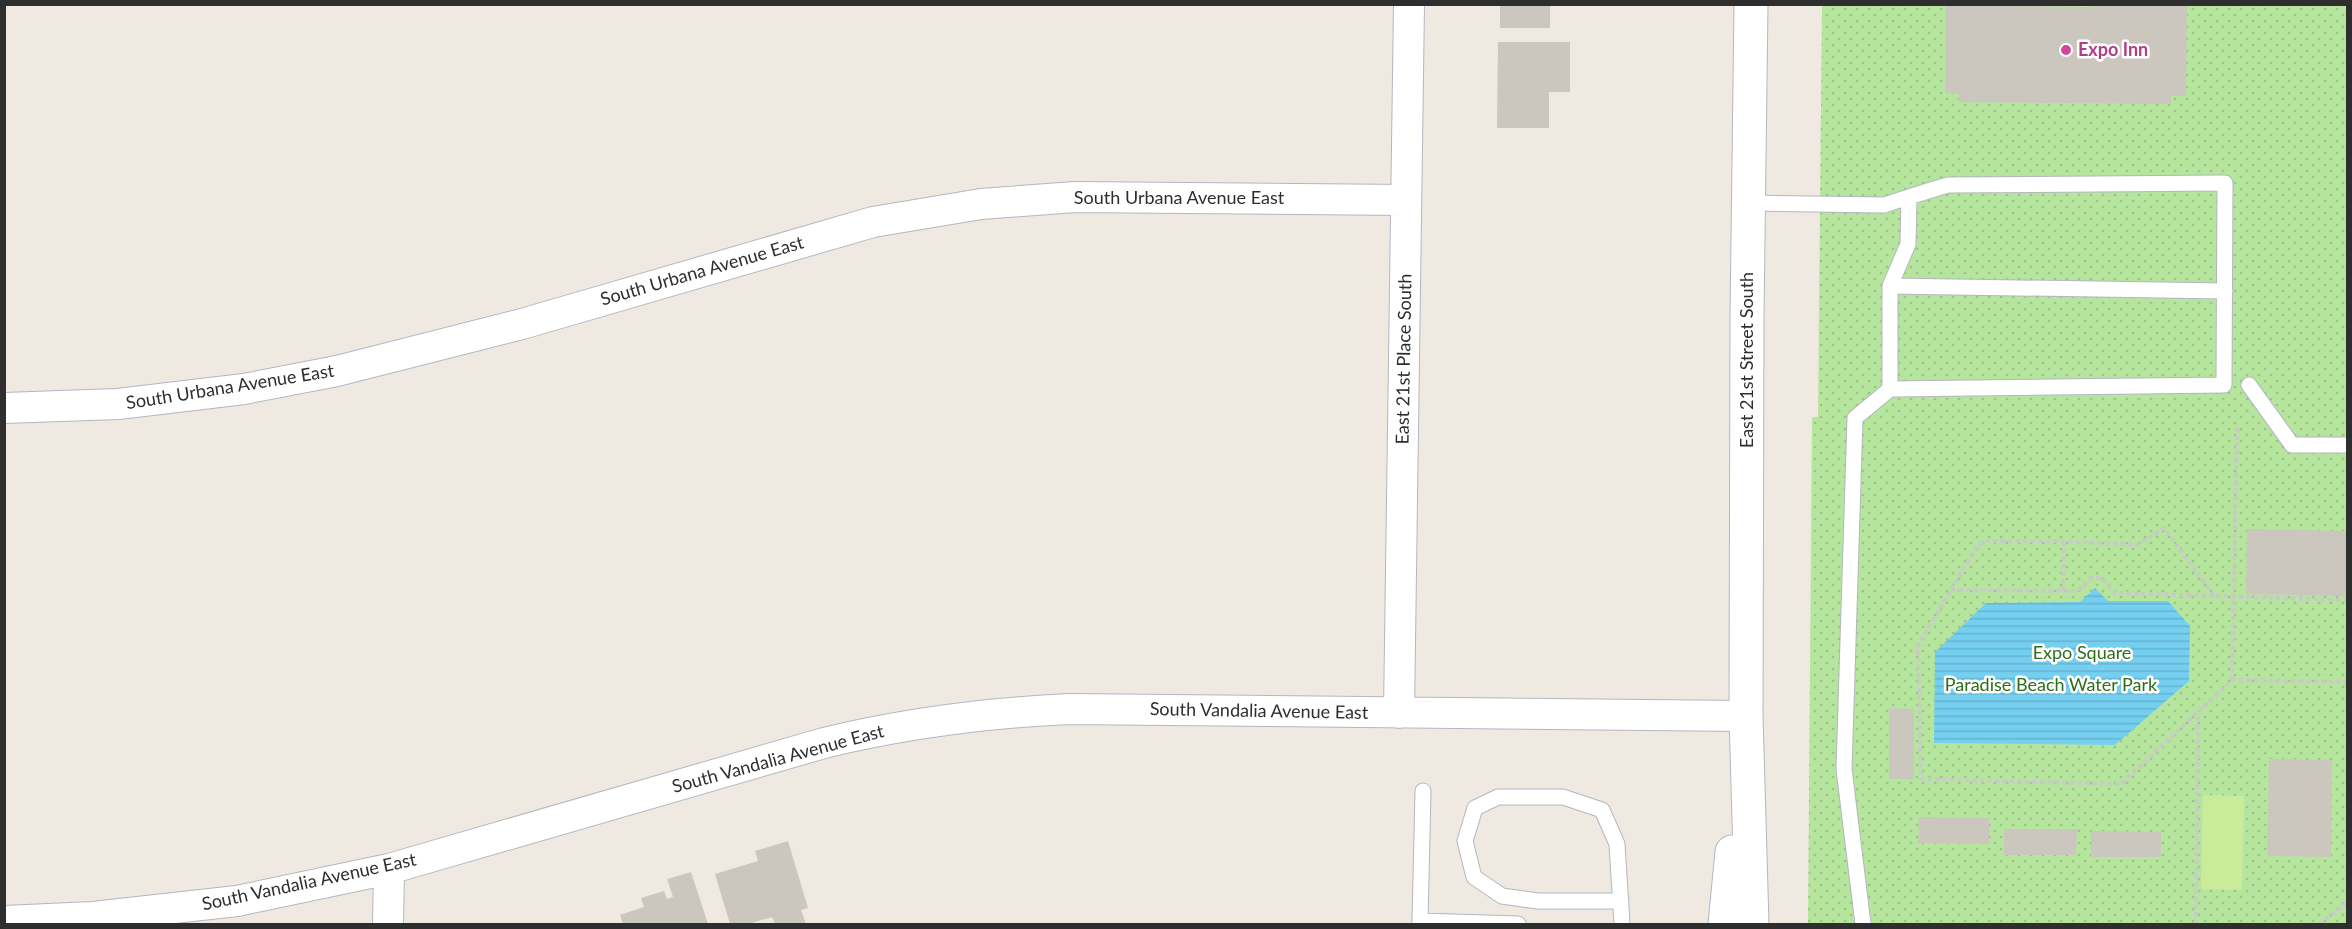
<svg xmlns="http://www.w3.org/2000/svg" width="2352" height="929" viewBox="0 0 2352 929" font-family="Lato,sans-serif">
	<style>
		.grass { fill: url(#grass-dots) }
		.pitch { fill: #c9ec9a }
		.water { fill: url(#water-rules) }
		.building { fill: #cbc7bf }
		.lines { fill: none; stroke-linecap: round; stroke-linejoin: round }
		.service-casing { stroke: #b4b7c1; stroke-width: 17 }
		.minor-casing { stroke: #b4b7c1; stroke-width: 32 }
		.secondary-casing { stroke: #b4b7c1; stroke-width: 35 }
		.path { stroke: #c9c9c9; stroke-width: 4; stroke-dasharray: 4.5 3; stroke-linecap: butt }
		.service { stroke: #fff; stroke-width: 15 }
		.minor { stroke: #fff; stroke-width: 30 }
		.secondary { stroke: #fff; stroke-width: 33 }
		.hotel-dot { fill: #d1479c; stroke: #fff; stroke-width: 2 }
		.labels { text-anchor: middle; stroke-width: 5; stroke-linejoin: round; paint-order: stroke }
		.hotel-label { font-size: 18px; font-weight: bold; fill: #b23c85; stroke: #fff; text-anchor: start }
		.street-label { font-size: 18px; fill: #2e2e2e; stroke: #fff }
		.park-label { font-size: 18px; fill: #2c6e1b; stroke: #fff }
	</style>
	<defs>
		<pattern id="grass-dots" width="8" height="8" patternUnits="userSpaceOnUse" patternTransform="scale(1.5)"><rect width="8" height="8" fill="#b6e59e"/><path d="M2 2h.1M6 6h.1" fill="none" stroke="#9dc588" stroke-width="1.8" stroke-linecap="round"/></pattern>
		<pattern id="water-rules" width="6" height="5" patternUnits="userSpaceOnUse" patternTransform="scale(1.5)"><rect width="6" height="5" fill="#75cff0"/><path d="M0 2.5h6" fill="none" stroke="#66b2ce"/></pattern>
	</defs>
	<rect width="100%" height="100%" fill="#efe9e1"/>
	<!-- grass -->
	<path class="grass" d="M 1822,5 L 2347,5 L 2347,924 L 1808,924 L 1812,417 L 1818,417 Z"/>
	<!-- pitch -->
	<path class="pitch" d="M 2203,795 L 2244,796 L 2242,890 L 2201,889 Z"/>
	<!-- water -->
	<path class="water" d="M 2095,588 L 2108,601 L 2168,601 L 2190,626 L 2189,681 L 2115,745 L 1934,743 L 1935,652 L 1986,603 L 2080,602 Z"/>
	<!-- building -->
	<path class="building" d="M 1500,4 L 1550,4 L 1550,28 L 1500,28 Z
		M 2093,4 L 2187,4 L 2186,96 L 2171,96 L 2171,104 L 1959,102 L 1959,94 L 1945,93 L 1946,5 L 2093,7 Z
		M 1498,42 L 1570,42 L 1570,92 L 1549,92 L 1549,128 L 1497,128 Z
		M 2247,529 L 2348,531 L 2348,596 L 2246,594 Z
		M 1889,708 L 1914,709 L 1914,779 L 1889,779 Z
		M 2269,759 L 2332,760 L 2331,857 L 2267,856 Z
		M 1919,817 L 1989,818 L 1989,844 L 1918,843 Z
		M 2004,829 L 2077,829 L 2076,855 L 2004,855 Z
		M 2091,831 L 2161,832 L 2161,857 L 2091,857 Z
		M 788,841 L 808,908 L 801,910 L 806,924 L 775,924 L 772,917 L 748,924 L 730,924 L 715,874 L 758,861 L 755,851 Z
		M 691,872 L 708,924 L 623,924 L 620,915 L 644,907 L 641,898 L 664,891 L 667,899 L 673,897 L 667,879 Z"/>
	<g class="lines">
		<defs>
			<path id="service" d="M 1749,203 L 1884,205 C 1906,198 1927,191 1948,185 L 2225,183 L 2224,385 L 1890,389 L 1890,286 L 1908,244 L 1909,197
				M 1890,286 L 2225,291
				M 2249,385 L 2292,445 L 2348,445
				M 1621,901 L 1538,901 L 1502,896 L 1474,877 L 1465,841 L 1475,808 L 1498,797 L 1563,797 L 1602,810 L 1617,844 L 1622,924
				M 1420,921 L 1423,791
				M 1420,924 L 1420,921 L 1518,924
				M 1863,924 L 1844,769 L 1855,418 L 1890,389"/>
			<path id="minor" d="M 4,408 L 118,404 L 244,389 L 337,371 L 522,324 L 873,222 L 981,204 L 1075,197 L 1406,200
				M 1399,713 L 1409,4
				M 4,921 L 93,917 L 237,901 L 389,869 L 824,743 C 906,723 986,713 1069,709 L 1746,716
				M 388,924 L 389,869"/>
			<path id="secondary" d="M 1751,4 L 1747,318 L 1746,716 L 1752,924
				M 1725,924 L 1732,852"/>
		</defs>
		<!-- service casing -->
		<use href="#service" class="service-casing"/>
		<!-- minor casing -->
		<use href="#minor" class="minor-casing"/>
		<!-- secondary casing -->
		<use href="#secondary" class="secondary-casing"/>
		<!-- path -->
		<path class="path" d="M 1951,590 L 2077,591 L 2091,578 L 2102,578 L 2115,593 L 2214,596
			M 2063,591 L 2064,541
			M 2348,600 L 2214,596 L 2164,528 L 2137,545 L 2064,541 L 1984,541 L 1976,548 L 1918,645 L 1921,779 L 2121,784 L 2232,680 L 2348,682
			M 2232,680 L 2237,427
			M 2196,924 L 2198,713
			M 2319,924 L 2348,902
			M 2347,924 L 2348,923"/>
		<!-- service -->
		<use href="#service" class="service"/>
		<!-- minor -->
		<use href="#minor" class="minor"/>
		<!-- secondary -->
		<use href="#secondary" class="secondary"/>
	</g>
	<!-- markers -->
	<circle class="hotel-dot" cx="2066" cy="50" r="6"/>
	<g class="labels">
		<!-- hotel labels -->
		<g class="hotel-label">
			<text x="2078" y="56">Expo Inn</text>
		</g>
		<!-- street labels -->
		<g class="street-label">
			<text x="1179" y="204">South Urbana Avenue East</text>
			<text transform="translate(702 271) rotate(-16)" y="6">South Urbana Avenue East</text>
			<text transform="translate(1404 359) rotate(-89)" y="6">East 21st Place South</text>
			<text transform="translate(1747 360) rotate(-90)" y="6">East 21st Street South</text>
			<text transform="translate(230 387) rotate(-9)" y="6">South Urbana Avenue East</text>
			<text transform="translate(1259 711) rotate(1)" y="6">South Vandalia Avenue East</text>
			<text transform="translate(778 759) rotate(-15)" y="6">South Vandalia Avenue East</text>
			<text transform="translate(309 882) rotate(-12)" y="6">South Vandalia Avenue East</text>
		</g>
		<!-- park labels -->
		<g class="park-label">
			<text x="2082" y="659">Expo Square</text>
			<text x="2051" y="691">Paradise Beach Water Park</text>
		</g>
	</g>
	<!-- border -->
	<rect width="2352" height="929" fill="none" stroke="#2e2e2e" stroke-width="12"/>
</svg>
